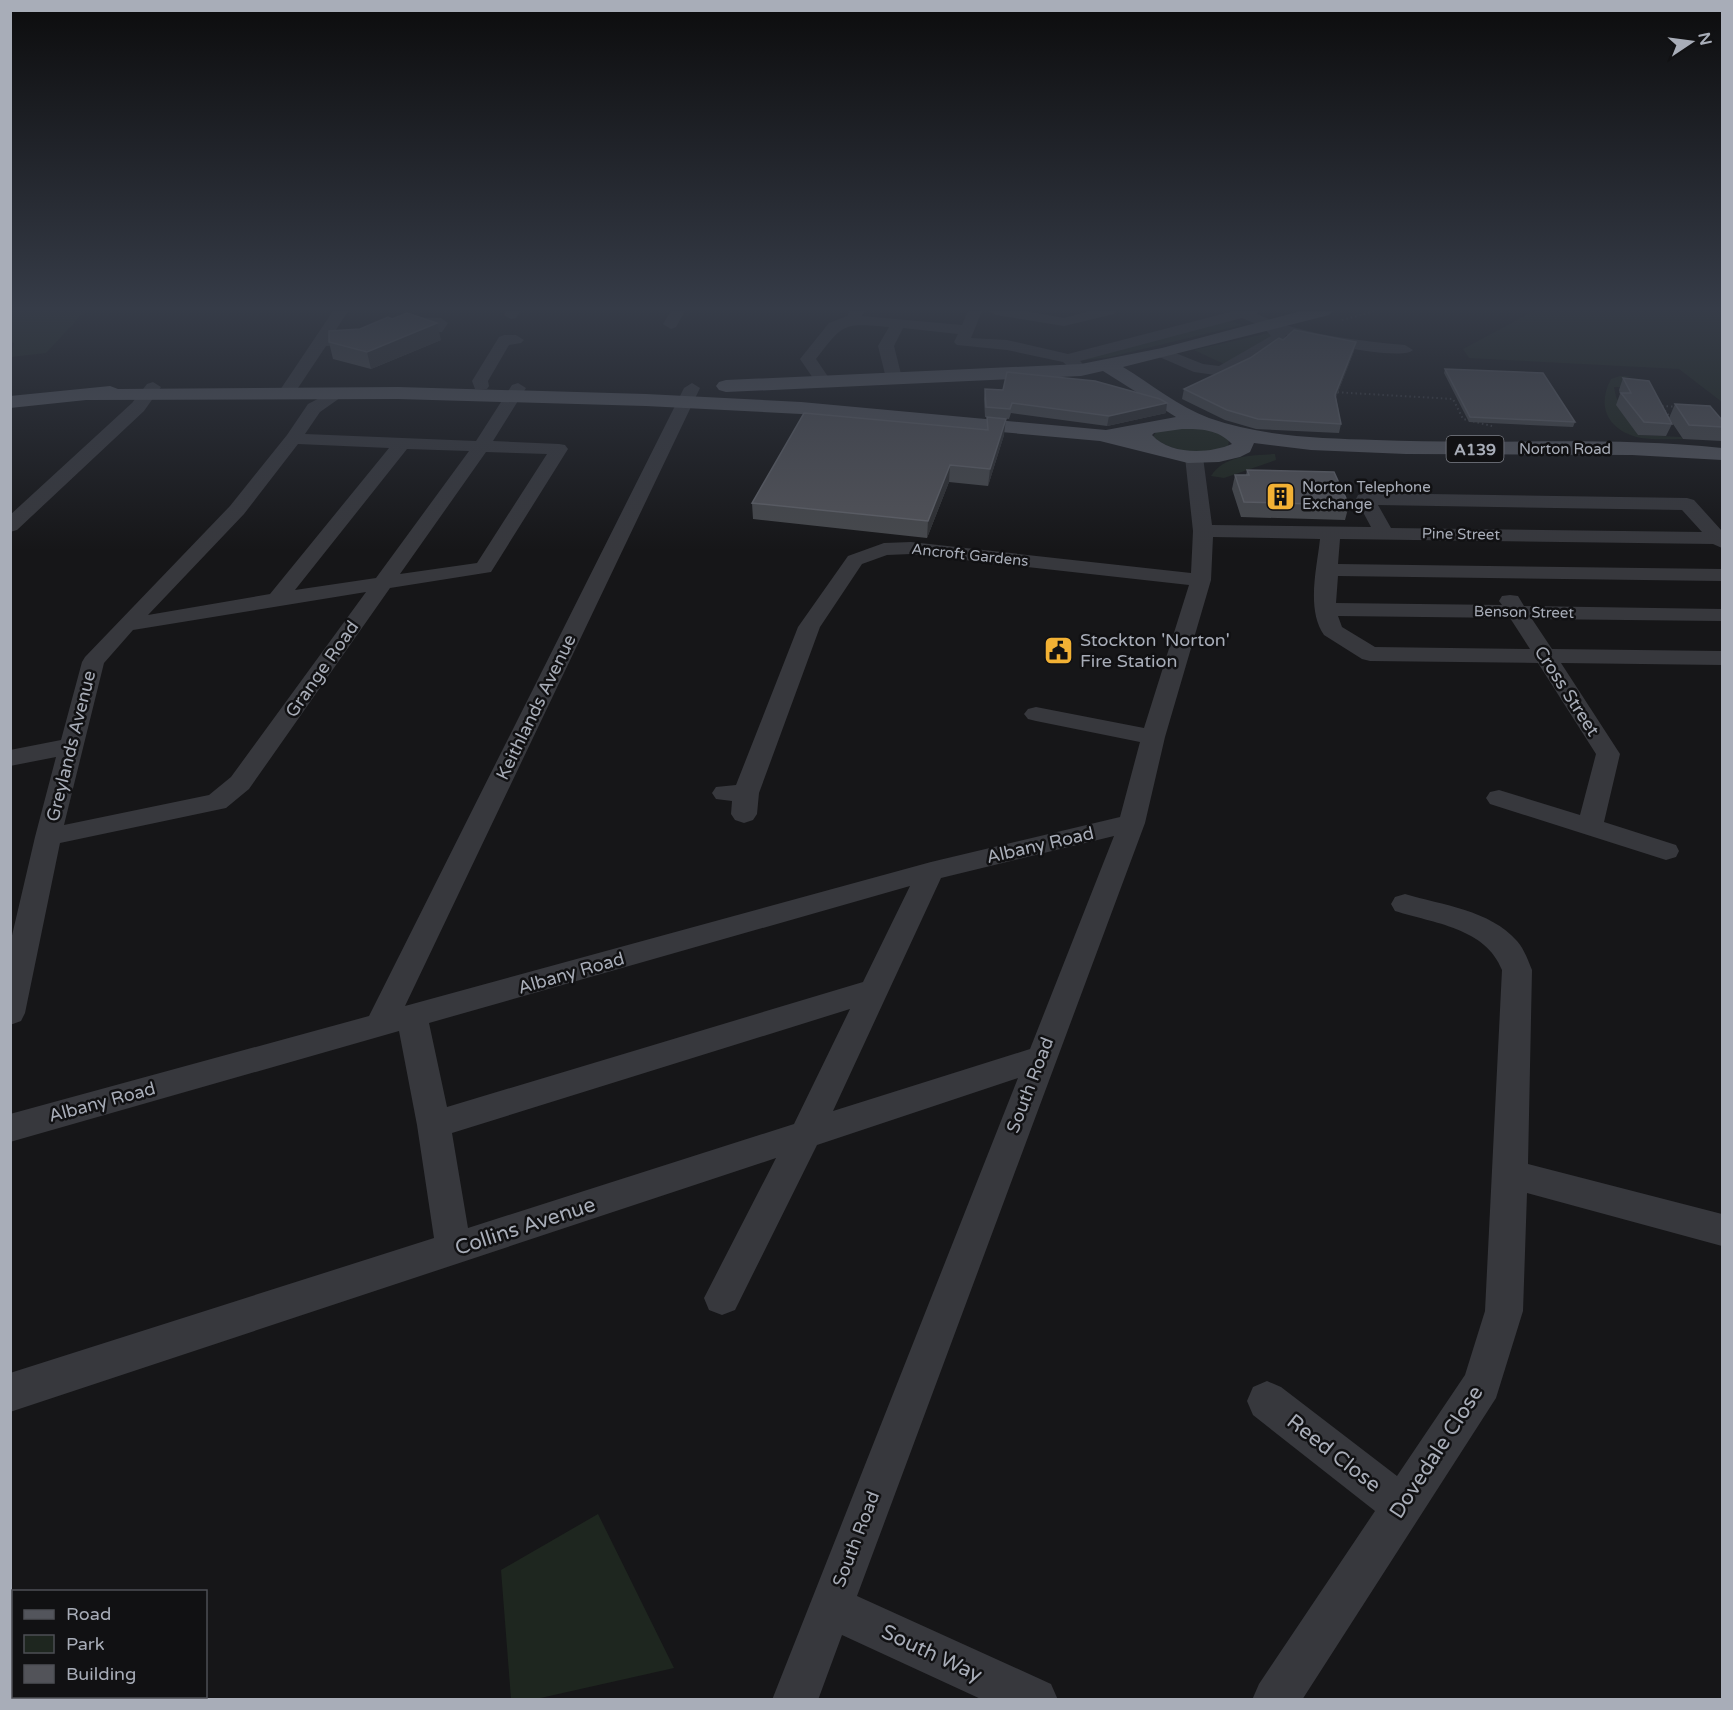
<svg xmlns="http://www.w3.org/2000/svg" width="1733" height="1710" viewBox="0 0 1733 1710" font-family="'Varela Round',sans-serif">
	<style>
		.green { fill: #1e261f }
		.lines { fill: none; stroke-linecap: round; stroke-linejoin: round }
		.path { stroke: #3d3f44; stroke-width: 2; stroke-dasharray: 1.5 3; stroke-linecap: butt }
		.minor { fill: #37383d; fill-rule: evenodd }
		.major { fill: #53555c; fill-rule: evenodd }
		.wall { fill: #47494d }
		.shaded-wall { fill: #2f3033 }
		.building { fill: #525359; stroke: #5f6168; stroke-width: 1.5 }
		.labels { text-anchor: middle; stroke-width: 5; stroke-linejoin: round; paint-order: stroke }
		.far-street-label { font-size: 15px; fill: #a8adb8; stroke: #111113 }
		.far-poi-label { font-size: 15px; fill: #a8adb8; stroke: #111113; text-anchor: start }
		.shield { fill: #111113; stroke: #7b7e86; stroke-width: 1.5 }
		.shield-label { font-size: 16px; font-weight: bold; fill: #a8adb8 }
		.poi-label { font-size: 18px; fill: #a8adb8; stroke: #111113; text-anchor: start }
		.street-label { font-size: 18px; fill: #a8adb8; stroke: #111113 }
		.near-street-label { font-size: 21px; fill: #a8adb8; stroke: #111113 }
	</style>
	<rect width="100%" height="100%" fill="#161618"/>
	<!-- green -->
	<path class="green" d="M 11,311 L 85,311 L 46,353 L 11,357 L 14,343 L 11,342 Z
		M 1534,311 L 1722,311 L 1722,402 L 1679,369 L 1469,358 L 1463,349 Z
		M 1228,320 L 1242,325 L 1110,357 L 1085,360 L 1082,358 Z
		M 1269,333 L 1274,335 L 1224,364 L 1194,350 Z
		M 1620,376 L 1635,376 L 1625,377 L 1631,387 L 1614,387 L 1616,397 L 1638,435 L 1681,437 L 1683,439 C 1669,439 1654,440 1641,438 C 1608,431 1596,407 1611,379 Z
		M 1163,429 C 1182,429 1217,423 1229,441 L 1228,446 C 1203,456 1174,453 1153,437 L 1156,432 Z
		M 1275,454 L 1276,460 L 1224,478 L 1211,476 C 1224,455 1253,455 1275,454 Z
		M 598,1514 L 674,1668 L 536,1699 L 511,1699 L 501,1570 Z"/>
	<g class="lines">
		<!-- path -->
		<path class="path" d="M 1342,320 L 1376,311
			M 1333,392 L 1453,399 L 1463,419 L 1492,426
			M 1662,406 L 1679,407
			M 1662,407 L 1671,418"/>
		<!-- minor -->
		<path class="minor" d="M 333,311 L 348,311 L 332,336 L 356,336 L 402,317 L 441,318 L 448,323 L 442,332 L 432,332 L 431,327 L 404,326 L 364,344 L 326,346 L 292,397 L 280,397 L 278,393 Z
			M 506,311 L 521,311 L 516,318 L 511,319 L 504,315 Z
			M 671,311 L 685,311 L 676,327 L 671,329 L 663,324 Z
			M 850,311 L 865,311 L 862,316 L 962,325 L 968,311 L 982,311 L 971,338 L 1007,340 L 1068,354 L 1234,311 L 1259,311 L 1257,314 C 1304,335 1354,340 1405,345 L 1413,350 C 1403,362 1305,340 1286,335 L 1283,341 L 1222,376 L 1194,372 L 1157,356 L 1155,353 L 1163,348 L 1203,364 L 1219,366 L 1271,336 L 1263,327 L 1242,318 L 1080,361 L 1089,370 L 1081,375 L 1075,373 L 1063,362 L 1007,350 L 957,345 L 954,342 L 958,334 L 903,328 L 894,346 L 902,378 L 894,383 L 886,378 L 878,346 L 889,327 C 842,323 844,323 816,359 L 831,381 L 823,386 L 817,384 L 800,359 L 829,323 L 847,316 Z
			M 989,311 L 1025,311 L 1064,318 L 1090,311 L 1116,311 L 1114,314 L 1064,326 L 996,315 Z
			M 504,335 L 516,335 L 524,340 L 521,343 L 509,345 L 488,381 L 489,386 L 487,389 L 475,389 L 472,381 L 499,337 Z
			M 153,382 L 161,387 L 144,411 L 17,530 L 10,532 L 10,515 L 132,403 L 147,384 Z
			M 518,383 L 526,388 L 493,441 L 559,444 L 565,445 L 568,449 L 491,572 L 390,588 L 249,789 L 226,808 L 60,843 L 25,1013 L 21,1021 L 10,1025 L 10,944 L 35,837 L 56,757 L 10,766 L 10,750 L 61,740 L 82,662 L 85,657 L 230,506 L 287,435 L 308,404 L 339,388 L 347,393 L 320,412 L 305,434 L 476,441 L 512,385 ZM 298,444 L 389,448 L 270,594 L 148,615 L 244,514 ZM 407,449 L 469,451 L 376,578 L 295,590 ZM 486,452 L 547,454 L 477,563 L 400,574 ZM 366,592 L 231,777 L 209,795 L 64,825 L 104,663 L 133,630 Z
			M 692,383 L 700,388 L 405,1006 L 931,862 L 1120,817 L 1140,742 L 1036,721 L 1028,719 L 1024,714 L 1028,709 L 1036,707 L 1144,728 L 1189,585 L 911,554 L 887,555 L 862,564 L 820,627 L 759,793 L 757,814 L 753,820 L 744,823 L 735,820 L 731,814 L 732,801 L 716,799 L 712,793 L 716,787 L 736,785 L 798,627 L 848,556 L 884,543 L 911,542 L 1191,573 L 1193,531 L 1185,457 L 1188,453 L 1200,453 L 1203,457 L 1212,525 L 1371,527 L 1356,499 L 1358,495 L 1365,493 L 1687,498 L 1694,500 L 1722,531 L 1722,548 L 1713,544 L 1340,539 L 1338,564 L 1722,569 L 1722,581 L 1338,576 L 1336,603 L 1502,605 L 1499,601 L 1502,596 L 1510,595 L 1518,596 L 1524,606 L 1722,609 L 1722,621 L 1532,619 L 1552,649 L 1722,651 L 1722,665 L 1561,663 L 1620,754 L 1604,822 L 1676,845 L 1679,851 L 1676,857 L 1666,860 L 1490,804 L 1486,798 L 1490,792 L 1499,790 L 1580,815 L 1596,754 L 1538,663 L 1370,661 L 1362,659 L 1324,635 C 1306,609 1317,568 1320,539 L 1213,537 L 1211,580 L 1165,737 L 1145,823 L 857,1596 L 1051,1684 L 1058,1700 L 983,1700 L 842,1635 L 818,1700 L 772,1700 L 1018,1078 L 817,1145 L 735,1310 L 722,1315 L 709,1310 L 704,1298 L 776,1158 L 10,1412 L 10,1373 L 434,1238 L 417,1125 L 399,1031 L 10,1142 L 10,1114 L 369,1016 L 684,388 ZM 1378,505 L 1682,510 L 1702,532 L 1391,528 ZM 1338,616 L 1510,618 L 1530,649 L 1375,647 L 1342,627 ZM 1114,836 L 1030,1049 L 833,1111 L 941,878 ZM 910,886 L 863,982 L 447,1107 L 429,1023 ZM 850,1009 L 794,1124 L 468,1228 L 452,1133 Z
			M 1405,894 C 1442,905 1490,910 1517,941 C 1524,949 1528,960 1532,970 L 1528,1164 L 1722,1214 L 1722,1246 L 1527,1193 L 1523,1311 L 1496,1398 L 1302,1700 L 1252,1700 L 1259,1684 L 1375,1511 L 1253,1415 L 1247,1401 L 1253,1387 L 1267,1381 L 1281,1387 L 1397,1476 L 1465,1375 L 1485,1311 L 1502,970 C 1486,928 1433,923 1395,911 L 1391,904 L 1395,897 Z"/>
		<!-- major -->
		<path class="major" d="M 1301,311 L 1332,311 L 1329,315 L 1123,367 C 1151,384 1179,407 1209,418 C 1263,437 1320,438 1376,440 C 1491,445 1607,436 1722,448 L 1722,460 L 1632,455 L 1406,454 L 1311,450 L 1254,443 L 1250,452 L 1240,457 L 1219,462 L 1188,463 L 1100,441 L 801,414 L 646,406 L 398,399 L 86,400 L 10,408 L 10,396 L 110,386 L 118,389 L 398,387 L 646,394 L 801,402 L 1106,430 L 1176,417 L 1103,371 L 1081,376 L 726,392 L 719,390 L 716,386 L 719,382 L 726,380 L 1081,364 L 1162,348 ZM 1182,429 C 1202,429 1217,429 1232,444 C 1209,454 1170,455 1152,435 L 1154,433 Z"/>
	</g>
	<!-- wall -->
	<path class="wall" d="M 441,340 L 371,369 L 333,359 L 329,342 Z
		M 1283,340 L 1356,342 L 1354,351 L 1336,397 L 1341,424 L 1339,433 L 1256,429 L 1225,420 L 1182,399 L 1184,389 L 1250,358 Z
		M 1445,369 L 1575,422 L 1573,427 L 1469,422 L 1444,373 Z
		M 1623,378 L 1672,424 L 1666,436 L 1638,435 L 1616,405 L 1620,394 L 1619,390 Z
		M 985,389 L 1166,413 L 1107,426 L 1011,413 L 1009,419 L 985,417 L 984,399 Z
		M 1675,404 L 1722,420 L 1722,441 L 1683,439 L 1669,418 Z
		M 987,417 L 1004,435 L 988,486 L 949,482 L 927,538 L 753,519 L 752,503 L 987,430 Z
		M 1247,470 L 1349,505 L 1345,520 L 1241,517 L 1232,489 L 1235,475 L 1246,475 Z"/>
	<!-- shaded-wall -->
	<path class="shaded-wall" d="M 437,323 L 441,340 L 371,369 L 367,352 Z
		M 1356,342 L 1354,351 L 1333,405 L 1335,395 Z
		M 1167,403 L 1166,413 L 1107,426 L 1109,416 Z
		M 1006,419 L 1004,435 L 988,486 L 990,469 Z
		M 950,465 L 949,482 L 927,538 L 928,521 Z"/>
	<!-- building -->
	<path class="building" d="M 407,313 L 437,323 L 367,352 L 329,342 L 329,331 L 360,329 L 388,317 L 392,319 Z
		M 1294,330 L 1356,342 L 1335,395 L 1341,424 L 1258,419 L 1227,410 L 1184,389 L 1250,358 L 1279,338 L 1283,340 Z
		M 1445,369 L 1543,373 L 1575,422 L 1470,417 Z
		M 1007,372 L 1095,381 L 1160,399 L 1167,403 L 1109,416 L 1012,403 L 1010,409 L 986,407 L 985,389 L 1003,390 Z
		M 1623,378 L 1649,381 L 1672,424 L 1644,422 L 1621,393 L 1631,393 Z
		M 1675,404 L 1710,406 L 1722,420 L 1722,427 L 1689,425 Z
		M 804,413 L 988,430 L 987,417 L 1006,419 L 990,469 L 950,465 L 928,521 L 752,503 Z
		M 1247,470 L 1334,472 L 1349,505 L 1244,502 L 1235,475 L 1249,475 Z"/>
	<!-- sky -->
	<linearGradient id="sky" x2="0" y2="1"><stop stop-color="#0c0c0d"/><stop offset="0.56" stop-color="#363c48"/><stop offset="1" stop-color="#363c48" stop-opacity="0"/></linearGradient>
	<rect width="1733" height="551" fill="url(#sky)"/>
	<!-- icons -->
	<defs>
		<symbol id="building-square" viewBox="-11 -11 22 22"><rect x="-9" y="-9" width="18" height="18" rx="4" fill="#f2b134" stroke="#111113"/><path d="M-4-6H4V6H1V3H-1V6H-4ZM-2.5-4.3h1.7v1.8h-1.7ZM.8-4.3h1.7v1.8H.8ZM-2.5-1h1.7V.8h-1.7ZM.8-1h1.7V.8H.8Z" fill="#111"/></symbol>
		<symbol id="civic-square" viewBox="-11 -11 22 22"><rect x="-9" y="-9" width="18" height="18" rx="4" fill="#f2b134" stroke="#111113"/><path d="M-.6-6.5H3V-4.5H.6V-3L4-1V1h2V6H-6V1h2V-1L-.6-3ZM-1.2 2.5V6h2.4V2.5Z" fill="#111"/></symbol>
	</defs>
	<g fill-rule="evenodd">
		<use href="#building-square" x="1264" y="480" width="33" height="33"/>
		<use href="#civic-square" x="1042" y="634" width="33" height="33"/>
	</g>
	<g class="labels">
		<!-- far-street labels -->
		<g class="far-street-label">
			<text x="1565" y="454">Norton Road</text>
			<text transform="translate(1461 534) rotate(1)" y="5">Pine Street</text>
			<text transform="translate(970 555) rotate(6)" y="5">Ancroft Gardens</text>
			<text transform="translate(1524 612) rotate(1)" y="5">Benson Street</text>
		</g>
		<!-- far-poi labels -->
		<g class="far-poi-label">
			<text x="1302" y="492">Norton Telephone<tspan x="1302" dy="17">Exchange</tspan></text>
		</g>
		<!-- shield labels -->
		<rect class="shield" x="1446.5" y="436" width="57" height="26" rx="4.5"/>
		<g class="shield-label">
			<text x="1475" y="455">A139</text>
		</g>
		<!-- poi labels -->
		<g class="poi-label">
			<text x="1080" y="646">Stockton 'Norton'<tspan x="1080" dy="21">Fire Station</tspan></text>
		</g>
		<!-- street labels -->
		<g class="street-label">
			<text transform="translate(322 669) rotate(-55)" y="6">Grange Road</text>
			<text transform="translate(1567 691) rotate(57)" y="6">Cross Street</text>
			<text transform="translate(536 707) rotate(-64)" y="6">Keithlands Avenue</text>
			<text transform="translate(71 746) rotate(-76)" y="6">Greylands Avenue</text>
			<text transform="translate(1040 845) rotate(-13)" y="6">Albany Road</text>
			<text transform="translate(571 973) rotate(-16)" y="6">Albany Road</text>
			<text transform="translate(1030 1085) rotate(-69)" y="6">South Road</text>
			<text transform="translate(102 1102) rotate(-15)" y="6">Albany Road</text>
			<text transform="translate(856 1539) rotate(-69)" y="6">South Road</text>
		</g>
		<!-- near-street labels -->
		<g class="near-street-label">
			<text transform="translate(525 1226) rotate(-18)" y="7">Collins Avenue</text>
			<text transform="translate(1436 1452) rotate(-57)" y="7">Dovedale Close</text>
			<text transform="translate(1334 1453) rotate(38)" y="7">Reed Close</text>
			<text transform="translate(932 1653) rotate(25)" y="7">South Way</text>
		</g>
	</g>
	<!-- border -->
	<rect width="1733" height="1710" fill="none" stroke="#a8adb8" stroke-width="24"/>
	<!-- legend -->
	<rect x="12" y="1590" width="195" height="108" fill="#111113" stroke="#4d4f55" stroke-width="1.5"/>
	<rect x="24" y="1610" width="30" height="9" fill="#53555c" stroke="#4d4f55" stroke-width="1.5"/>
	<text x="66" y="1620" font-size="18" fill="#a8adb8">Road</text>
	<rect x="24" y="1635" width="30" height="18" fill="#1e261f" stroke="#4d4f55" stroke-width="1.5"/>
	<text x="66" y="1650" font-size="18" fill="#a8adb8">Park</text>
	<rect x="24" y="1665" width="30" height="18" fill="#525359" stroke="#4d4f55" stroke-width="1.5"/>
	<text x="66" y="1680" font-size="18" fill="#a8adb8">Building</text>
	<!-- north arrow -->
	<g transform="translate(1691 42) rotate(77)" stroke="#111113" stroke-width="4.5" paint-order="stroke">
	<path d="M0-4.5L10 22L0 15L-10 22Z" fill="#a8adb8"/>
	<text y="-9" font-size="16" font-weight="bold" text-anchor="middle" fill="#a8adb8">N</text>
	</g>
</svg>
